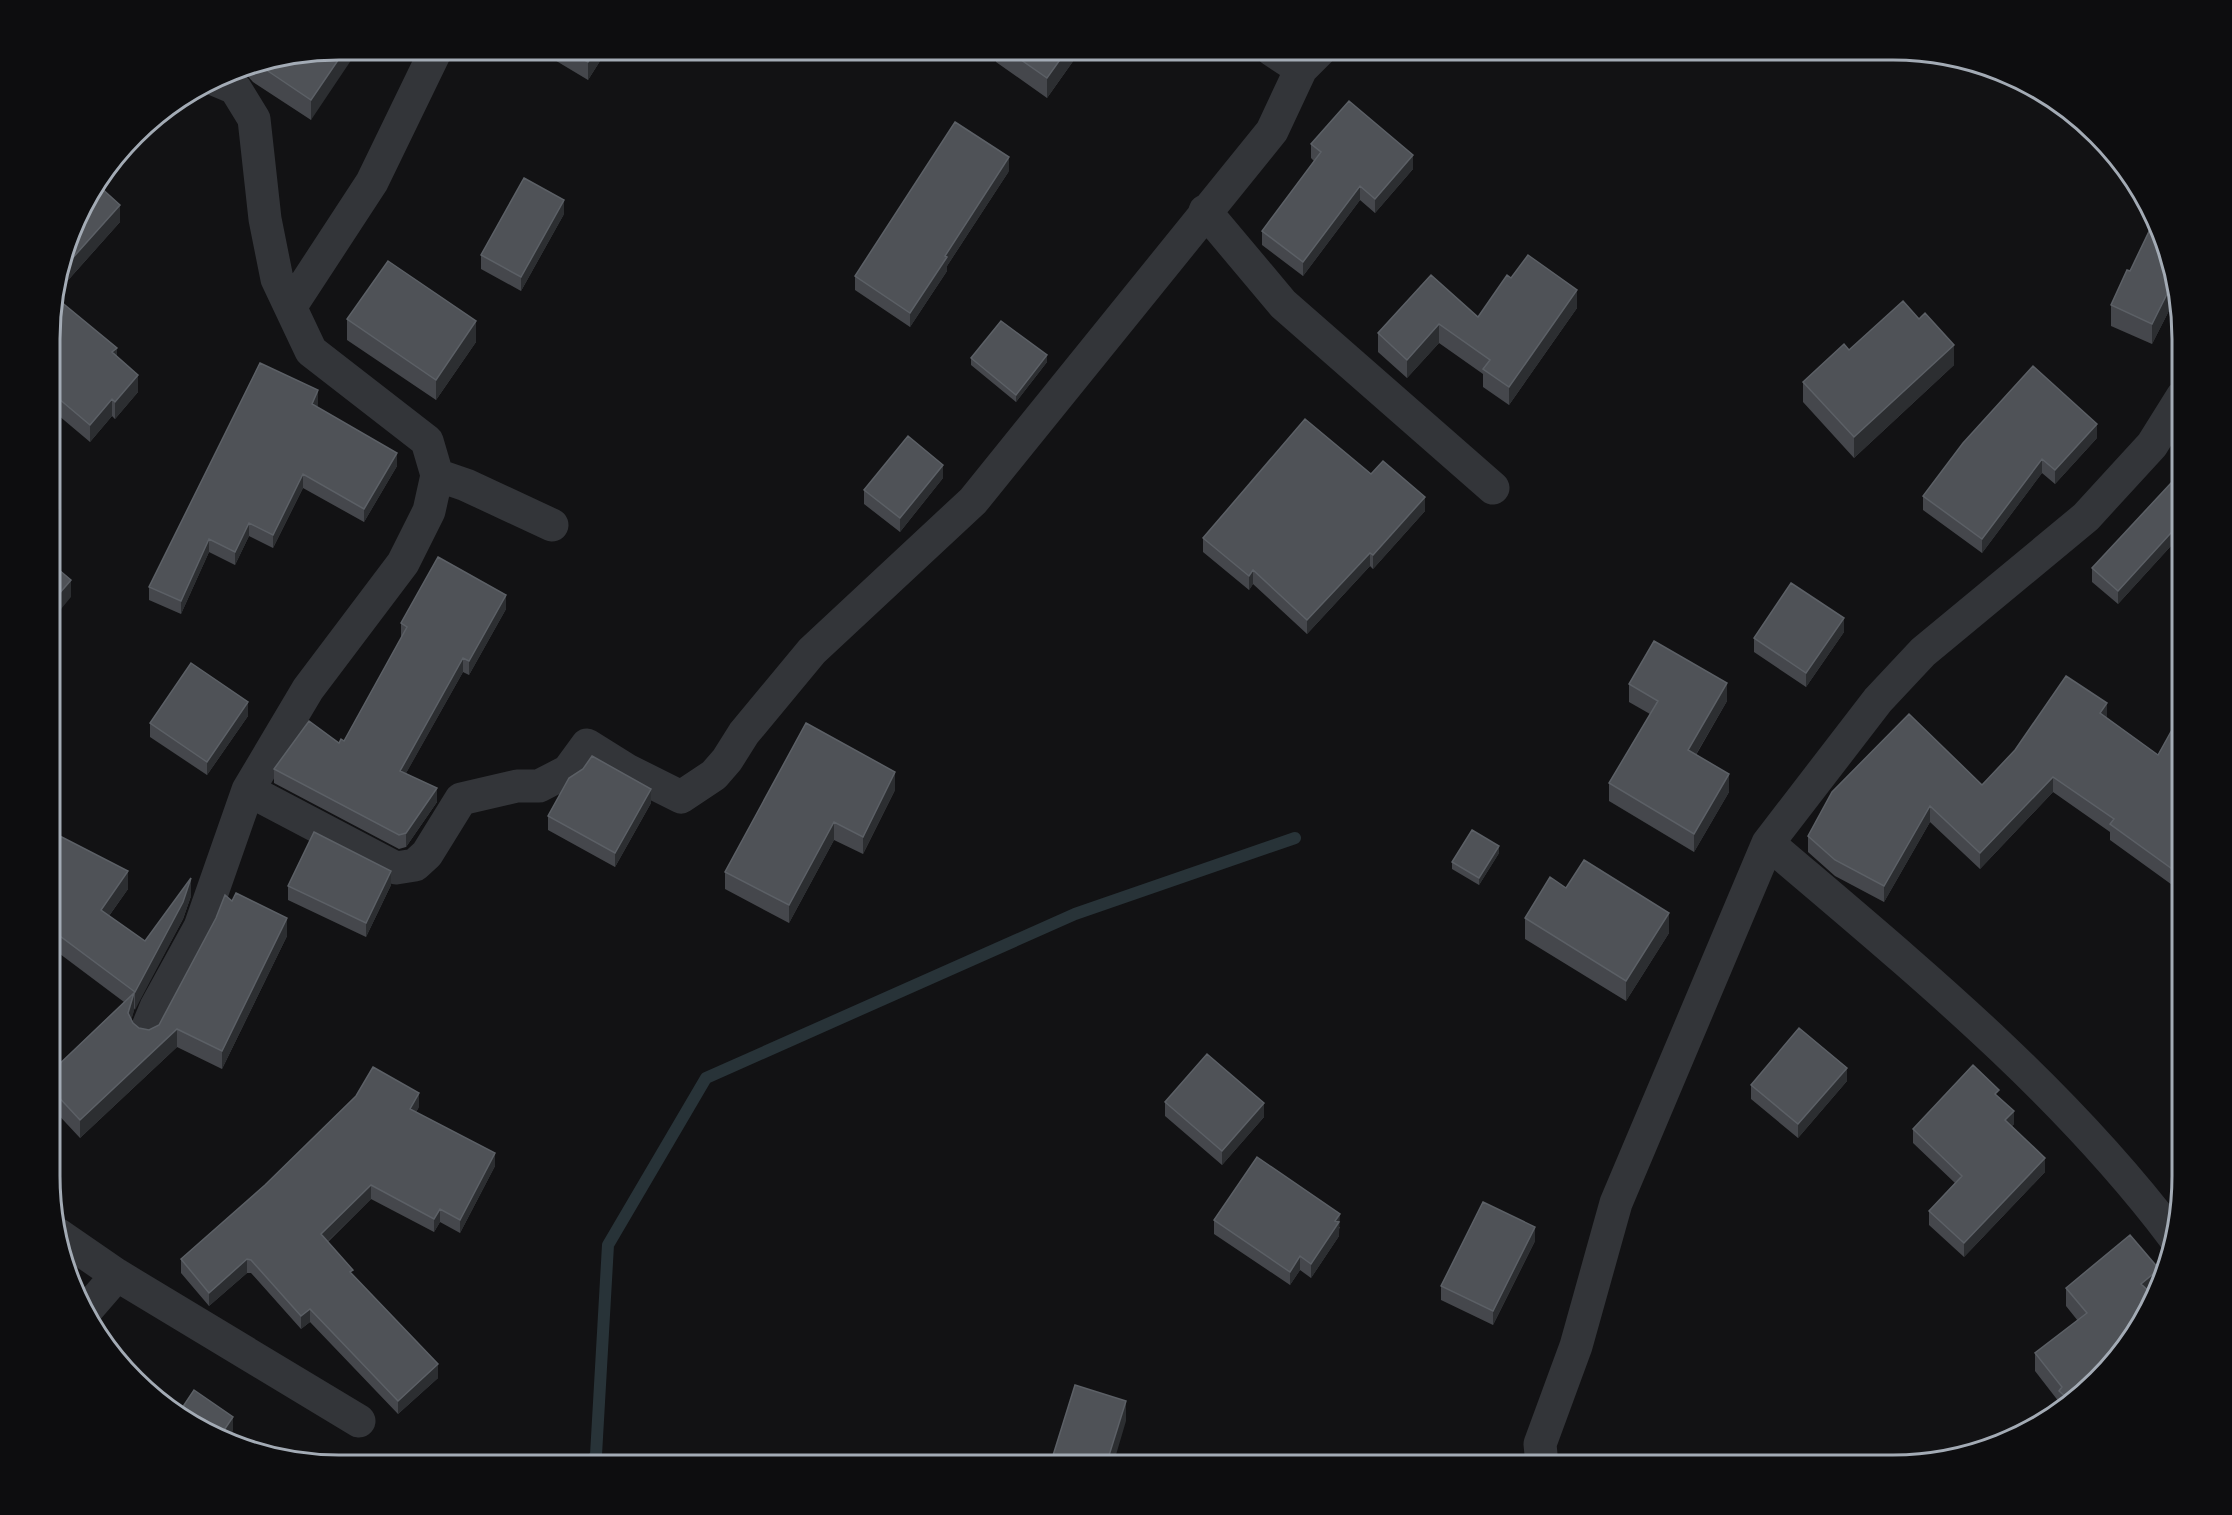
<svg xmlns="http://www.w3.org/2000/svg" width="2232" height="1515" viewBox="0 0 2232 1515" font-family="Helvetica,sans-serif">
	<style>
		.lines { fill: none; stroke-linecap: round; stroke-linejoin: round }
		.stream { stroke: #283338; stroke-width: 12 }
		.minor { stroke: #333539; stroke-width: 33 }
		.wall { fill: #45474c }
		.shaded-wall { fill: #2c2e31 }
		.building { fill: #4f5257; stroke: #5c6066; stroke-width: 1.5 }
		.rim { fill: none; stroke: #a3abb5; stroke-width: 3 }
	</style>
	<rect width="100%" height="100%" fill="#121214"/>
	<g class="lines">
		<!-- stream -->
		<path class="stream" d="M 588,1465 L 596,1455 L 608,1245 L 706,1078 L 1075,914 L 1295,838"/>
		<!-- minor -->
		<path class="minor" d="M 1272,50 L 1301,69
			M 1205,211 L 1283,304 L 1493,488
			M 291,306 L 372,182 L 436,50
			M 437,475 L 466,485 L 552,525
			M 248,790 L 396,868 L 415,865 L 427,854 L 461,799 L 517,786 L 539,786 L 568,771 L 587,745 L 627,770 L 681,797 L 714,775 L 727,760 L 744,733 L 812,651 L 973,501 L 1272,131 L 1301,69 L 1320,50
			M 1768,843 C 1911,965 2060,1086 2174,1237
			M 147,1029 L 156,1007 L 200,927 L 248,790 L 308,689 L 403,563 L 429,511 L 437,475 L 427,441 L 311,351 L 277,279 L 265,219 L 254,119 L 235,88 L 216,80
			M 59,1235 L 117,1275 L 359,1421
			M 85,1312 L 117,1275
			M 1542,1465 L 1540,1444 L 1576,1346 L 1616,1203 L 1768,843 L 1878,700 L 1923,652 L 2086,517 L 2152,445 L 2182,397"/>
	</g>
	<!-- wall -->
	<path class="wall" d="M 339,50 L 311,120 L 253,82 L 245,73 L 245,68 Z
		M 538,50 L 607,50 L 588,80 Z
		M 996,50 L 1081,50 L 1047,98 L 996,62 Z
		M 1311,144 L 1413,169 L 1375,213 L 1360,200 L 1303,276 L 1262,245 L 1262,231 L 1314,161 L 1311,158 Z
		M 1009,171 L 947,266 L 947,271 L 910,327 L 855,290 L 855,276 Z
		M 80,211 L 120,222 L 54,296 L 117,356 L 138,392 L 115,419 L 112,416 L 90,442 L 52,410 L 52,302 Z
		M 564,214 L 521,291 L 481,269 L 481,255 Z
		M 2155,219 L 2176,297 L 2152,344 L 2111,326 L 2111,305 L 2130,271 Z
		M 1511,278 L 1577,308 L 1509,405 L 1483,387 L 1483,374 L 1439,343 L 1407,378 L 1378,352 L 1378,333 L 1478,317 Z
		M 347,319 L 476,342 L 436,400 L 347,340 Z
		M 1919,319 L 1954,365 L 1854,458 L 1803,402 L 1803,382 L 1849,350 Z
		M 971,358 L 1047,362 L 1016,402 L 971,365 Z
		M 318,404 L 317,407 L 397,466 L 364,522 L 303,488 L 273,548 L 249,536 L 235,565 L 209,552 L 181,614 L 149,600 L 149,587 Z
		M 2097,438 L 2055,484 L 2042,473 L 1982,553 L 1923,510 L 1923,496 Z
		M 1371,474 L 1425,511 L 1373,569 L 1370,566 L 1307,634 L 1253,584 L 1249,590 L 1203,552 L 1203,538 Z
		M 943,478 L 900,532 L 864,504 L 864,490 Z
		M 2182,489 L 2182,538 L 2180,536 L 2118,604 L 2092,582 L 2092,568 Z
		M 506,609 L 469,675 L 463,672 L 406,773 L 437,802 L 406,847 L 399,849 L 274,783 L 274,769 L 344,741 L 401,638 L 401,623 Z
		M 1844,632 L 1806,687 L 1754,652 L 1754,638 Z
		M 1629,684 L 1727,701 L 1696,755 L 1729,792 L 1694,852 L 1609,801 L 1609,783 L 1650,714 L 1629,702 Z
		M 2182,712 L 2175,887 L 2110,840 L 2110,832 L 2053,792 L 1980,869 L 1930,822 L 1884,902 L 1835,876 L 1808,852 L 1808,836 L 1982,785 L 2107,718 L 2158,755 Z
		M 248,716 L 207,775 L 150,737 L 150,723 Z
		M 895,790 L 863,854 L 834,840 L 789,923 L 725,889 L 725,872 Z
		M 651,803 L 615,867 L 548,830 L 548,816 Z
		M 52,832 L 128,889 L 109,916 L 145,941 L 191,896 L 183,919 L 134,1010 L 131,1020 L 133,1023 L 139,1028 L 149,1030 L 159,1025 L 232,901 L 287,936 L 222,1069 L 177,1047 L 80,1138 L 52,1108 L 52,1071 L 124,1002 L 52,948 Z
		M 1499,853 L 1479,885 L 1452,869 L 1452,862 Z
		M 391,885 L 366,937 L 288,900 L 288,886 Z
		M 1566,888 L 1669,933 L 1626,1001 L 1525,939 L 1525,918 Z
		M 2182,978 L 2182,1001 L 2177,996 L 2177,983 Z
		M 1847,1081 L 1798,1138 L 1751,1099 L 1751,1085 Z
		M 1999,1097 L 2014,1124 L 2012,1126 L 2045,1172 L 1964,1257 L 1929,1225 L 1929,1211 L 1955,1183 L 1913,1143 L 1913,1129 Z
		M 1165,1102 L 1264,1117 L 1222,1165 L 1165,1116 Z
		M 419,1107 L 416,1112 L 495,1166 L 460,1233 L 440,1222 L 434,1232 L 371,1199 L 328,1242 L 353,1275 L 438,1378 L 398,1414 L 310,1322 L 301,1329 L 251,1273 L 247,1273 L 209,1306 L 181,1273 L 181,1259 Z
		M 1214,1220 L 1340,1227 L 1339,1229 L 1339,1236 L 1311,1278 L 1300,1270 L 1290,1285 L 1214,1234 Z
		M 1535,1241 L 1493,1325 L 1441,1300 L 1441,1286 Z
		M 2159,1285 L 2152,1294 L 2123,1352 L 2059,1404 L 2059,1402 L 2035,1371 L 2035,1353 L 2078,1321 L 2066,1306 L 2066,1288 Z"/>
	<!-- shaded-wall -->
	<path class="shaded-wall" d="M 345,50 L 358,50 L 311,120 L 311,100 Z
		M 596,50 L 607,50 L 588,80 L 588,62 Z
		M 1067,50 L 1081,50 L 1047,98 L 1047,78 Z
		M 1413,155 L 1413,169 L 1375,213 L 1375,199 Z
		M 1009,157 L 1009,171 L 947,266 L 947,271 L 910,327 L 910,313 L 945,256 Z
		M 1360,186 L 1360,200 L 1303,276 L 1303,262 Z
		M 564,200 L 564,214 L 521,291 L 521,277 Z
		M 120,205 L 120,222 L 53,297 L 61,271 Z
		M 2172,284 L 2176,297 L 2152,344 L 2152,324 Z
		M 1577,290 L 1577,308 L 1509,405 L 1509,387 Z
		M 476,321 L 476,342 L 436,400 L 436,380 Z
		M 1439,324 L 1439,343 L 1407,378 L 1407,360 Z
		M 1954,345 L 1954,365 L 1854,458 L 1854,437 Z
		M 117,348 L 117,365 L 112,352 Z
		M 1047,355 L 1047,362 L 1016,402 L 1016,395 Z
		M 138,375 L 138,392 L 115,419 L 115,402 Z
		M 318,390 L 318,404 L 312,418 L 312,404 Z
		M 112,399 L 112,416 L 90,442 L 90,425 Z
		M 2097,424 L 2097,438 L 2055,484 L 2055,470 Z
		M 397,453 L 397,466 L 364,522 L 364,509 Z
		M 2042,459 L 2042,473 L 1982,553 L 1982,539 Z
		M 943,465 L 943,478 L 900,532 L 900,518 Z
		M 303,474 L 303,488 L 273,548 L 273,535 Z
		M 1425,497 L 1425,511 L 1373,569 L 1373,555 Z
		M 249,523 L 249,536 L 235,565 L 235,552 Z
		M 2180,523 L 2180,536 L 2118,604 L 2118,591 Z
		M 209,539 L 209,552 L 181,614 L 181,601 Z
		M 1370,553 L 1370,566 L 1307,634 L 1307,620 Z
		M 1253,570 L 1253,584 L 1249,590 L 1249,576 Z
		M 71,580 L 71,597 L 52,620 L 52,602 Z
		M 506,595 L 506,609 L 469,675 L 469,661 Z
		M 1844,618 L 1844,632 L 1806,687 L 1806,673 Z
		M 463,658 L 463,672 L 400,784 L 400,771 Z
		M 1727,683 L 1727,701 L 1688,768 L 1688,750 Z
		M 248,702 L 248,716 L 207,775 L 207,762 Z
		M 2107,703 L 2107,719 L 2100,713 Z
		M 895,772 L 895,790 L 863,854 L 863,837 Z
		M 1729,774 L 1729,792 L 1694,852 L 1694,834 Z
		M 2053,777 L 2053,792 L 1980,869 L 1980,853 Z
		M 437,788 L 437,802 L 406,847 L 406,833 Z
		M 651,789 L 651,803 L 615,867 L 615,853 Z
		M 1930,806 L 1930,822 L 1884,902 L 1884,886 Z
		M 834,822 L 834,840 L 789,923 L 789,905 Z
		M 1499,846 L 1499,853 L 1479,885 L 1479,878 Z
		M 2182,862 L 2182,878 L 2175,887 L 2175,871 Z
		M 128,871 L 128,889 L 101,927 L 101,910 Z
		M 391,871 L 391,885 L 366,937 L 366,923 Z
		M 191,878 L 191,896 L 183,919 L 135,1010 L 135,992 Z
		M 1669,913 L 1669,933 L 1626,1001 L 1626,981 Z
		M 287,918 L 287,936 L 222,1069 L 222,1051 Z
		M 134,993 L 134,1011 L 128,1031 L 128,1013 Z
		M 177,1029 L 177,1047 L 80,1138 L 80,1120 Z
		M 1847,1068 L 1847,1081 L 1798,1138 L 1798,1124 Z
		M 419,1093 L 419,1107 L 410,1123 L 410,1109 Z
		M 1264,1103 L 1264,1117 L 1222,1165 L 1222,1151 Z
		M 2014,1111 L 2014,1124 L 2005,1134 L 2005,1120 Z
		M 495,1153 L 495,1166 L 460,1233 L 460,1220 Z
		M 2045,1158 L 2045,1172 L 1964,1257 L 1964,1243 Z
		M 371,1185 L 371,1199 L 321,1248 L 321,1234 Z
		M 440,1209 L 440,1222 L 434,1232 L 434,1219 Z
		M 1340,1214 L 1339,1236 L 1311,1278 L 1311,1264 L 1335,1221 Z
		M 1535,1227 L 1535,1241 L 1493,1325 L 1493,1311 Z
		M 1300,1256 L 1300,1270 L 1290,1285 L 1290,1272 Z
		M 247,1259 L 247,1273 L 209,1306 L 209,1293 Z
		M 2159,1269 L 2159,1285 L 2156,1291 L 2141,1302 L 2141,1284 Z
		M 310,1309 L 310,1322 L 301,1329 L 301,1316 Z
		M 438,1364 L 438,1378 L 398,1414 L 398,1401 Z
		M 1126,1401 L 1126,1421 L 1113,1465 L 1106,1465 Z
		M 233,1417 L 233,1431 L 227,1440 L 220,1436 Z"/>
	<!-- building -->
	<path class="building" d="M 339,50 L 345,50 L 311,100 L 259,65 Z
		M 567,50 L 596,50 L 588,62 Z
		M 1007,50 L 1067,50 L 1047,78 Z
		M 1349,101 L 1413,155 L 1375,199 L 1360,186 L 1303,262 L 1262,231 L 1321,152 L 1311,144 Z
		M 955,122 L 1009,157 L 945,256 L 947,257 L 910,313 L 855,276 Z
		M 524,178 L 564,200 L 521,277 L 481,255 Z
		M 99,186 L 120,205 L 61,271 L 80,211 Z
		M 2155,219 L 2172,284 L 2152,324 L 2111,305 L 2127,270 L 2130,271 Z
		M 1528,255 L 1577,290 L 1509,387 L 1483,369 L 1490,360 L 1439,324 L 1407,360 L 1378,333 L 1431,275 L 1478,317 L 1507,275 L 1511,278 Z
		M 388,261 L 476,321 L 436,380 L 347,319 Z
		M 54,296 L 117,348 L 112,352 L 138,375 L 115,402 L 112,399 L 90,425 L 52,393 L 52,302 Z
		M 1903,301 L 1919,319 L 1925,313 L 1954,345 L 1854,437 L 1803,382 L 1844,344 L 1849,350 Z
		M 1001,321 L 1047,355 L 1016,395 L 971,358 Z
		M 260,363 L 318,390 L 312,404 L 397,453 L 364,509 L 303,474 L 273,535 L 249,523 L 235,552 L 209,539 L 181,601 L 149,587 Z
		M 2033,366 L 2097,424 L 2055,470 L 2042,459 L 1982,539 L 1923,496 L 1963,443 Z
		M 1305,419 L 1371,474 L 1383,461 L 1425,497 L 1373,555 L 1370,553 L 1307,620 L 1253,570 L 1249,576 L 1203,538 Z
		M 908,436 L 943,465 L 900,518 L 864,490 Z
		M 2172,482 L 2182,489 L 2182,525 L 2180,523 L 2118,591 L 2092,568 Z
		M 438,557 L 506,595 L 469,661 L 463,658 L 400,771 L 437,788 L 406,833 L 399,835 L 274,769 L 309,721 L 339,743 L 341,739 L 344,741 L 407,627 L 401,623 Z
		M 52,564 L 71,580 L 52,602 Z
		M 1791,583 L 1844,618 L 1806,673 L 1754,638 Z
		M 1654,641 L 1727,683 L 1688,750 L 1729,774 L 1694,834 L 1609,783 L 1658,701 L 1629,684 Z
		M 191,663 L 248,702 L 207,762 L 150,723 Z
		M 2066,676 L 2107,703 L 2100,713 L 2158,755 L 2182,712 L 2182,862 L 2175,871 L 2110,824 L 2114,819 L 2053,777 L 1980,853 L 1930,806 L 1884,886 L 1835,860 L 1808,836 L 1832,792 L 1909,714 L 1982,785 L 2015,750 Z
		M 806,723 L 895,772 L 863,837 L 834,822 L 789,905 L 725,872 Z
		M 592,756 L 651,789 L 615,853 L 548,816 L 569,778 L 583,769 Z
		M 1472,830 L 1499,846 L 1479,878 L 1452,862 Z
		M 52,832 L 128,871 L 101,910 L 145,941 L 191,878 L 183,902 L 135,992 L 52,930 Z
		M 314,832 L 391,871 L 366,923 L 288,886 Z
		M 1584,860 L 1669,913 L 1626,981 L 1525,918 L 1550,877 L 1566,888 Z
		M 236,893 L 287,918 L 222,1051 L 177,1029 L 80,1120 L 52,1090 L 52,1071 L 134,993 L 128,1013 L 133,1023 L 139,1028 L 149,1030 L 159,1025 L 216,918 L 225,895 L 232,901 Z
		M 2182,978 L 2182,987 L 2177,983 Z
		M 1799,1028 L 1847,1068 L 1798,1124 L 1751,1085 Z
		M 1207,1054 L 1264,1103 L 1222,1151 L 1165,1102 Z
		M 1973,1065 L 1999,1090 L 1995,1094 L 2014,1111 L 2005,1120 L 2045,1158 L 1964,1243 L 1929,1211 L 1962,1176 L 1913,1129 Z
		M 373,1067 L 419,1093 L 410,1109 L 495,1153 L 460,1220 L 440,1209 L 434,1219 L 371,1185 L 321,1234 L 353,1270 L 350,1272 L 438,1364 L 398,1401 L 310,1309 L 301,1316 L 251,1260 L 247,1259 L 209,1293 L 181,1259 L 265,1185 L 356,1096 Z
		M 1257,1157 L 1340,1214 L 1335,1221 L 1339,1222 L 1311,1264 L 1300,1256 L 1290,1272 L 1214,1220 Z
		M 1483,1202 L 1535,1227 L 1493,1311 L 1441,1286 Z
		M 2130,1235 L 2159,1269 L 2141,1284 L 2153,1295 L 2123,1352 L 2067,1398 L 2059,1391 L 2062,1387 L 2035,1353 L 2087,1313 L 2066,1288 Z
		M 1075,1385 L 1126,1401 L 1106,1465 L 1050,1465 Z
		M 194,1390 L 233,1417 L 220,1436 L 178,1414 Z"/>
	<!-- crop -->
	<path d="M0 0H2232V1515H0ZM339 60H1893A279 279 0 0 1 2172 339V1176A279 279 0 0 1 1893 1455H339A279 279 0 0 1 60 1176V339A279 279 0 0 1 339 60Z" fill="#0d0d0f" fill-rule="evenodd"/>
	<path class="rim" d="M339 60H1893A279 279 0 0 1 2172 339V1176A279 279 0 0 1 1893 1455H339A279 279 0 0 1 60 1176V339A279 279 0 0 1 339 60Z"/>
</svg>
